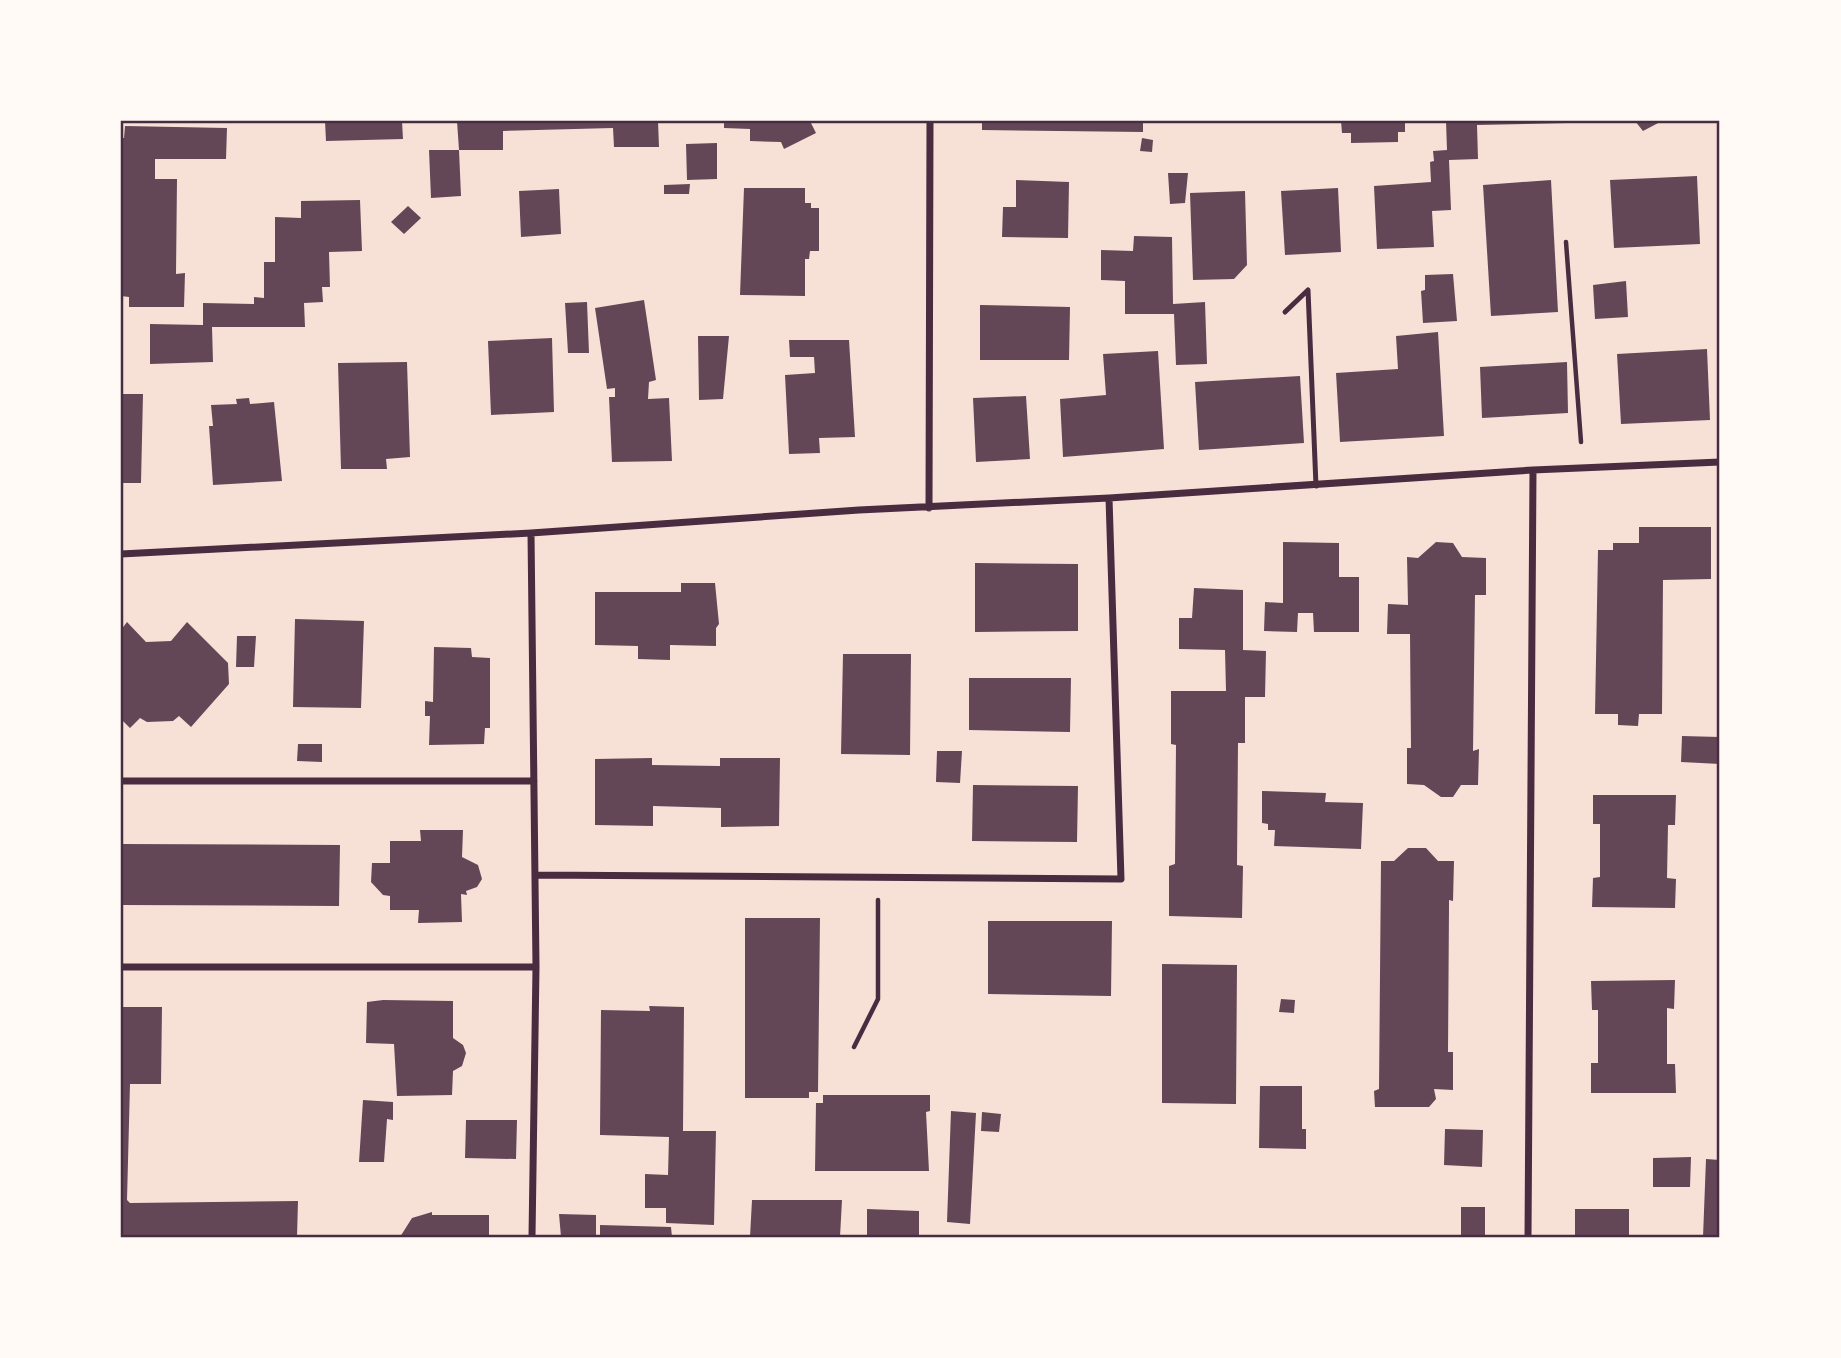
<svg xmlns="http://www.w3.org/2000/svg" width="1841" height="1358" viewBox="0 0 1841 1358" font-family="Karla,sans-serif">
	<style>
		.building { fill: #644757 }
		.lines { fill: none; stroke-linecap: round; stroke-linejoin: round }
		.path { stroke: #4a2c40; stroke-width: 4.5 }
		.service { stroke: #4a2c40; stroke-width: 5 }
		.minor { stroke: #4a2c40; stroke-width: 7 }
		.neatline { fill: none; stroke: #4a2c40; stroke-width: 2.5 }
	</style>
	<rect width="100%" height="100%" fill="#f7e1d7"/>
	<!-- building -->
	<path class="building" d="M 325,121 L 402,121 L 403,139 L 326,141 Z
		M 457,121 L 658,121 L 659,147 L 614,147 L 613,128 L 503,131 L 503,150 L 459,150 Z
		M 724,121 L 810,121 L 816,133 L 784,149 L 781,142 L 750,141 L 750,129 L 724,128 Z
		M 982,121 L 1143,121 L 1143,132 L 982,130 Z
		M 1341,121 L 1405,121 L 1405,132 L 1398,132 L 1398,142 L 1351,143 L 1351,133 L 1342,133 Z
		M 1446,121 L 1567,121 L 1567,123 L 1477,125 L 1478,159 L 1449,160 L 1451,210 L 1432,211 L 1434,247 L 1377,249 L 1374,186 L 1431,182 L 1430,162 L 1434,161 L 1433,151 L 1447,150 Z
		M 1635,121 L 1662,121 L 1643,131 Z
		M 125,126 L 227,128 L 226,159 L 155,159 L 155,179 L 177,179 L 176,274 L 185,273 L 184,307 L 129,307 L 129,297 L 121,296 L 121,138 L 124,138 Z
		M 1142,138 L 1153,140 L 1152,152 L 1140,151 Z
		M 717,143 L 717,179 L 687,180 L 686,144 Z
		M 429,150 L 459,150 L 461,196 L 431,198 Z
		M 1168,173 L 1188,173 L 1185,203 L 1170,204 Z
		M 1697,176 L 1700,244 L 1614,248 L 1610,180 Z
		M 1016,180 L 1069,182 L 1068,238 L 1002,237 L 1003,207 L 1016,207 Z
		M 1551,180 L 1558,312 L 1491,316 L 1483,185 Z
		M 690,184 L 689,194 L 664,194 L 664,185 Z
		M 744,188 L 805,188 L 805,203 L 811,203 L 811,208 L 819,208 L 819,251 L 810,251 L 809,259 L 805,259 L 805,296 L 740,295 Z
		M 1338,188 L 1341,252 L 1285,255 L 1281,191 Z
		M 559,189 L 561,234 L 521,237 L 519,191 Z
		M 1245,191 L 1247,265 L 1234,279 L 1193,280 L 1190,193 Z
		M 360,200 L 362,251 L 329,252 L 330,287 L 322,287 L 323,302 L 304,303 L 305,327 L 212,327 L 213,362 L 150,364 L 150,324 L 203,325 L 203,303 L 254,304 L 254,297 L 264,298 L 264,262 L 275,262 L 275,217 L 301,218 L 301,201 Z
		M 408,206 L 421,218 L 404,234 L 391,222 Z
		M 1134,236 L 1172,237 L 1173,304 L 1205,302 L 1207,364 L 1176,365 L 1174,314 L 1125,314 L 1125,281 L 1101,280 L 1101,250 L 1133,251 Z
		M 1453,274 L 1457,321 L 1423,323 L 1421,291 L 1425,290 L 1425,275 Z
		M 1626,281 L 1628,317 L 1595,319 L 1593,285 Z
		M 644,300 L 656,380 L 649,382 L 648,399 L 669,398 L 672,461 L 612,462 L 609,397 L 615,397 L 615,388 L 607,389 L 595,308 Z
		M 587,302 L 589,353 L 568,353 L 565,303 Z
		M 980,305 L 1070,307 L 1069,360 L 980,360 Z
		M 1438,332 L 1444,436 L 1340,442 L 1336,373 L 1398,369 L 1396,336 Z
		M 698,336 L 729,336 L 723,399 L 699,400 Z
		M 552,338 L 554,412 L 491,415 L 488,341 Z
		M 789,340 L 849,340 L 855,437 L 819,438 L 820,453 L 789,454 L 785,375 L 815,373 L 814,357 L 790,357 Z
		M 1707,349 L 1710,420 L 1621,424 L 1617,354 Z
		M 1158,351 L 1164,449 L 1063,457 L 1060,399 L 1106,395 L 1103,354 Z
		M 407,362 L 410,457 L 386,459 L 387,469 L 341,469 L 338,363 Z
		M 1567,362 L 1568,413 L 1482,418 L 1480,367 Z
		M 1300,376 L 1304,443 L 1199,450 L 1195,382 Z
		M 121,394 L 143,394 L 141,483 L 121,483 Z
		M 1026,396 L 1030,459 L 976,462 L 973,398 Z
		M 249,398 L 250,404 L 274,402 L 282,481 L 213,485 L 209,426 L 213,426 L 211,405 L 237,404 L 236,399 Z
		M 1639,527 L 1711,527 L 1711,579 L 1663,580 L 1662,714 L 1639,714 L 1638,726 L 1618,725 L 1618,714 L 1595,714 L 1598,550 L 1613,550 L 1613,543 L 1639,543 Z
		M 1283,542 L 1339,543 L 1339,577 L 1359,577 L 1359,632 L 1314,632 L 1313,613 L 1298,613 L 1297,632 L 1264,631 L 1265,602 L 1283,603 Z
		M 1436,542 L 1453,543 L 1462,557 L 1486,558 L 1486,595 L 1475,595 L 1473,751 L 1479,749 L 1478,785 L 1461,785 L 1453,797 L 1441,797 L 1424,785 L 1407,784 L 1407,748 L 1411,748 L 1410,634 L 1387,634 L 1388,604 L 1408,605 L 1407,557 L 1418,558 Z
		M 975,563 L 1078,564 L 1078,631 L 975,632 Z
		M 681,583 L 715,583 L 719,624 L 716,628 L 716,646 L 670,645 L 670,660 L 638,659 L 638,646 L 595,645 L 595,592 L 681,592 Z
		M 1194,588 L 1243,590 L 1243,650 L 1266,651 L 1265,697 L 1245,697 L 1245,743 L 1238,743 L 1237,865 L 1243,866 L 1242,918 L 1169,916 L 1169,866 L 1175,864 L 1176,745 L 1171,744 L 1171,691 L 1226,691 L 1225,650 L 1179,649 L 1179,618 L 1192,618 Z
		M 295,619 L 364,621 L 361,708 L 293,707 Z
		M 127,622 L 146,642 L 171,641 L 187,622 L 228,663 L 229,684 L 191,727 L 179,716 L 173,721 L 147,722 L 140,718 L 130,728 L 121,719 L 121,630 Z
		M 237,636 L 256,636 L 254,667 L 236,667 Z
		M 434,647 L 471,648 L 472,657 L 490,658 L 490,728 L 485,728 L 484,744 L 429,745 L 430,716 L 425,716 L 425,701 L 433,702 Z
		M 843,654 L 911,654 L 910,755 L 841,754 Z
		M 969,678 L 1071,678 L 1070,732 L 969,730 Z
		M 1682,736 L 1720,737 L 1720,764 L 1681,762 Z
		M 298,744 L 322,744 L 322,762 L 297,761 Z
		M 937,751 L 962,751 L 960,783 L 936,782 Z
		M 652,758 L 652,765 L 720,766 L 720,758 L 780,758 L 779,826 L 721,827 L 721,808 L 653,806 L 653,826 L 595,825 L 595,759 Z
		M 973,785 L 1078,786 L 1077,842 L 972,841 Z
		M 1262,791 L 1326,793 L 1325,802 L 1363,803 L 1361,849 L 1274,846 L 1275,830 L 1268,830 L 1268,824 L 1262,823 Z
		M 1593,795 L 1676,795 L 1675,825 L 1668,825 L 1667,878 L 1676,879 L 1675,908 L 1592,907 L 1593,878 L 1600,877 L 1600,824 L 1593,824 Z
		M 420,830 L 463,830 L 462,857 L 478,865 L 482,879 L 477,887 L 466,891 L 467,895 L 461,894 L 462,922 L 418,923 L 419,910 L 390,910 L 390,896 L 383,895 L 371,882 L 372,863 L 390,863 L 390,841 L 421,841 Z
		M 121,844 L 340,845 L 339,906 L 121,905 Z
		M 1408,848 L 1426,848 L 1438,861 L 1454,861 L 1453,901 L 1449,900 L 1449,907 L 1448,1052 L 1453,1052 L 1453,1090 L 1434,1089 L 1436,1099 L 1429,1107 L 1375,1107 L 1374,1091 L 1379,1089 L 1381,861 L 1394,861 Z
		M 745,918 L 820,918 L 818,1092 L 809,1092 L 809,1098 L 745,1098 Z
		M 988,921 L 1112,921 L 1111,996 L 988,994 Z
		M 1162,964 L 1237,965 L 1236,1104 L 1162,1103 Z
		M 1675,980 L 1674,1009 L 1667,1008 L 1667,1064 L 1675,1064 L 1676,1093 L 1591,1093 L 1591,1063 L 1598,1063 L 1598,1010 L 1592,1010 L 1591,981 Z
		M 1281,999 L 1295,1000 L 1294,1013 L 1279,1012 Z
		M 383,1000 L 453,1001 L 453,1038 L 463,1045 L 466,1053 L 462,1066 L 453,1071 L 452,1095 L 397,1096 L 394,1044 L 366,1043 L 367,1002 Z
		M 649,1006 L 684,1007 L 683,1131 L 716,1131 L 714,1225 L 666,1223 L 666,1208 L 645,1208 L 645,1174 L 668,1175 L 669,1137 L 600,1135 L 601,1010 L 650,1011 Z
		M 121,1007 L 162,1007 L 161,1084 L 130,1084 L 127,1200 L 130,1203 L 298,1201 L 297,1237 L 121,1237 Z
		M 1260,1086 L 1302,1086 L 1302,1129 L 1306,1129 L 1306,1149 L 1259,1148 Z
		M 823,1095 L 930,1095 L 930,1111 L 926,1112 L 929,1171 L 815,1171 L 816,1103 L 823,1103 Z
		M 363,1100 L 393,1102 L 393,1120 L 387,1119 L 384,1162 L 359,1162 Z
		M 951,1111 L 976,1113 L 970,1224 L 947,1222 Z
		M 982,1112 L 1001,1114 L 999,1132 L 981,1131 Z
		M 466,1120 L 517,1120 L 516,1159 L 465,1158 Z
		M 1445,1129 L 1483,1130 L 1482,1167 L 1444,1165 Z
		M 1691,1157 L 1690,1187 L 1653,1187 L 1653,1158 Z
		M 1706,1159 L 1720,1160 L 1720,1237 L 1703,1237 Z
		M 752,1200 L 842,1200 L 840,1237 L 750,1237 Z
		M 1461,1207 L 1485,1207 L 1485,1237 L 1461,1237 Z
		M 867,1209 L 919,1211 L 919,1237 L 867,1237 Z
		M 1575,1209 L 1629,1209 L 1629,1237 L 1575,1237 Z
		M 432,1212 L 432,1215 L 489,1215 L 489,1237 L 400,1237 L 412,1218 Z
		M 559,1214 L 596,1215 L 596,1237 L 561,1237 Z
		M 600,1225 L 671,1227 L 672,1237 L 600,1237 Z"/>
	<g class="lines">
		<!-- path -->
		<path class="path" d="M 1566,242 L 1581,442
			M 854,1047 L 878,999 L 878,900"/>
		<!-- service -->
		<path class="service" d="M 1285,312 L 1308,290 L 1316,486"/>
		<!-- minor -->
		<path class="minor" d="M 929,508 L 930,121
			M 531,533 L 536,967 L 532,1237
			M 121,554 L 531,533 L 859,510 L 1109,498 L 1533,470 L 1720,462
			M 121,781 L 534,781
			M 535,875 L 1121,879 L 1109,498
			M 121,967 L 536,967
			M 1528,1237 L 1533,470"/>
	</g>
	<!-- border -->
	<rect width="1841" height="1358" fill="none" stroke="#fffaf5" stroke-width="245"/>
	<rect x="122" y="122" width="1596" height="1114" class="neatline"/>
</svg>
